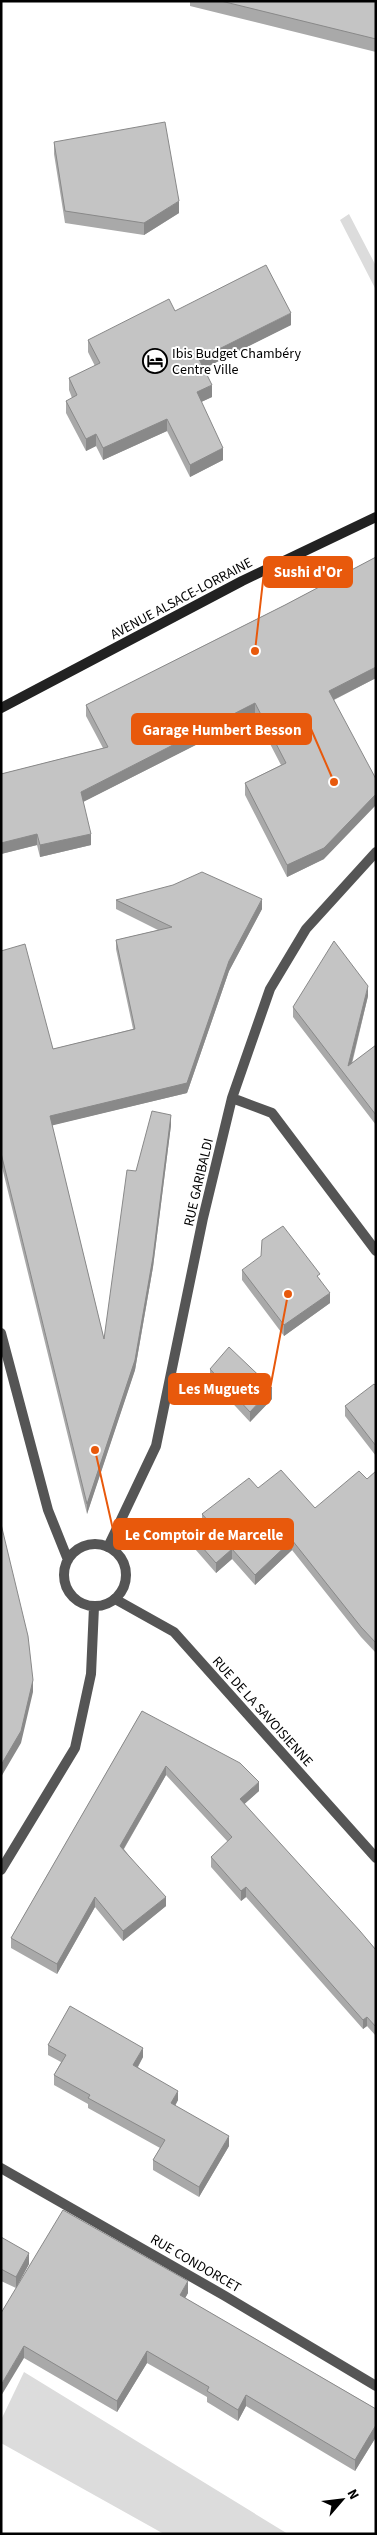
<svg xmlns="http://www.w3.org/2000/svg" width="377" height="2535" viewBox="0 0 377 2535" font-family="'Source Sans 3',sans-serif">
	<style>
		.green { fill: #dcdcdc }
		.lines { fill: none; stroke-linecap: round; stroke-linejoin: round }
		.minor { stroke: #555; stroke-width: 10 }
		.tertiary { stroke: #555; stroke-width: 10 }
		.secondary { stroke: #222; stroke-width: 10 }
		.wall { fill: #a9a9a9 }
		.shaded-wall { fill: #898989 }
		.building { fill: #c4c4c4; stroke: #898989 }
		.labels { text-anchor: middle; stroke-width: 4; stroke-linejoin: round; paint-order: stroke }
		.poi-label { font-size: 14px; fill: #000; stroke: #fff; text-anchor: start }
		.street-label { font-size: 14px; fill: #000; stroke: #fff }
		.leader { fill: none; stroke: #e8590c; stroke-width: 2 }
		.callout-dot { fill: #e8590c; stroke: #fff; stroke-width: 2 }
		.callout { fill: #e8590c; stroke: #e8590c; stroke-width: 2 }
		.callout-label { font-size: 15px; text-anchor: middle; font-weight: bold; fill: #fff }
	</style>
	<rect width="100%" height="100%" fill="#fff"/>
	<!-- green -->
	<path class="green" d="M 349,214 L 376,266 L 376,290 L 340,220 Z
		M 24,2372 L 288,2534 L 164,2534 L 1,2443 L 1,2420 Z"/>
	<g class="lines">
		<!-- minor -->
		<path class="minor" d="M 232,1098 L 272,1113 L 376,1251
			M 108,1547 L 156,1446 L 203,1218 L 232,1098 L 270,989 L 306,929 L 376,852
			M 115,1599 L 174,1632 L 376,1858
			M 1,2168 L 225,2296 L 376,2386"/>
		<!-- tertiary -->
		<path class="tertiary" d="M 1,1333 L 48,1510 L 68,1560
			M64 1575a31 31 0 1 1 62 0a31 31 0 1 1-62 0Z
			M 1,1870 L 75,1748 L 91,1674 L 94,1607"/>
		<!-- secondary -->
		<path class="secondary" d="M 1,708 L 242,581 L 376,517"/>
	</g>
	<!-- wall -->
	<path class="wall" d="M 190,1 L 376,1 L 376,52 L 190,6 Z
		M 54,142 L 179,213 L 144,235 L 65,223 L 54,154 Z
		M 175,311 L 291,325 L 204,368 L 212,397 L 201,402 L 223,460 L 190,477 L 167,431 L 103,460 L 96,446 L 86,451 L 66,413 L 66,401 L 72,398 L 69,390 L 69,378 L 95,366 L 88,352 L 88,340 Z
		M 376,557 L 376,678 L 334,700 L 324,859 L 287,877 L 245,795 L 245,783 L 281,765 L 255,715 L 83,802 L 91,845 L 40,857 L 37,845 L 1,854 L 1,774 L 103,748 L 86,716 L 86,705 L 285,605 Z
		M 116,900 L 262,909 L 229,971 L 187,1093 L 52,1125 L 104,1339 L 136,1171 L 171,1125 L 153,1267 L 135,1370 L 87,1514 L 1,1163 L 1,951 L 53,1049 L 133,1029 L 116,949 L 116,940 L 158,930 L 116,909 Z
		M 368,996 L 352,1064 L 376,1045 L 376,1125 L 293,1017 L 293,1007 Z
		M 242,1270 L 320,1279 L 330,1303 L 284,1336 L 242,1280 Z
		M 210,1369 L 272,1399 L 250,1422 L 210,1379 Z
		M 376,1386 L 376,1456 L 345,1416 L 345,1406 Z
		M 376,1471 L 376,1653 L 361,1637 L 292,1550 L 255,1585 L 232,1559 L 216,1573 L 195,1549 L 195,1539 L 207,1530 L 202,1524 L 202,1514 L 258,1488 L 315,1508 L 367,1479 Z
		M 142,1711 L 259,1791 L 244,1804 L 376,1950 L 376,2036 L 367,2026 L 363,2029 L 246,1897 L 241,1901 L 211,1867 L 211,1857 L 228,1842 L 166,1775 L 124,1849 L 166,1906 L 123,1941 L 95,1907 L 57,1974 L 11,1948 L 11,1938 Z
		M 48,2045 L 143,2057 L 138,2067 L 178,2100 L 175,2106 L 229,2146 L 199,2197 L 153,2170 L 153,2160 L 160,2148 L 88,2108 L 88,2104 L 54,2085 L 54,2075 L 61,2062 L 48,2055 Z
		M 1,2237 L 29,2264 L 16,2288 L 1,2281 Z
		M 188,2293 L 185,2298 L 376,2409 L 376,2437 L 355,2471 L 246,2406 L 238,2421 L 207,2402 L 207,2397 L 147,2363 L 117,2412 L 24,2358 L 1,2313 Z"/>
	<!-- shaded-wall -->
	<path class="shaded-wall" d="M 179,201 L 179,213 L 144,235 L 144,223 Z
		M 291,313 L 291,325 L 199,371 L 199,359 Z
		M 212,385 L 212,397 L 197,404 L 197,392 Z
		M 167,419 L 167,431 L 103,460 L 103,448 Z
		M 96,434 L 96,446 L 86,451 L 86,439 Z
		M 223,448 L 223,460 L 190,477 L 190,465 Z
		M 376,667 L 376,678 L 329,702 L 329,691 Z
		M 255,703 L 255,715 L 81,803 L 81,792 Z
		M 376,794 L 376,805 L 324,859 L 287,877 L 287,865 Z
		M 37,834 L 37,845 L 1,854 L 1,843 Z
		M 91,834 L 91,845 L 40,857 L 40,845 Z
		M 262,899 L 262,909 L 229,971 L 187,1093 L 50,1126 L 50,1116 L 229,961 Z
		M 368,986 L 368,996 L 348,1077 L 348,1066 Z
		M 171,1115 L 171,1125 L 153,1267 L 135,1370 L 87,1514 L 87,1504 Z
		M 330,1293 L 330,1303 L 284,1336 L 284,1325 Z
		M 272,1388 L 272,1399 L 250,1422 L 250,1412 Z
		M 292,1540 L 292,1550 L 255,1585 L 255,1575 Z
		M 232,1549 L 232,1559 L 216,1573 L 216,1563 Z
		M 33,1680 L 33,1692 L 21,1743 L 1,1777 L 1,1765 Z
		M 166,1766 L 166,1775 L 120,1855 L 120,1846 Z
		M 259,1782 L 259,1791 L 240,1808 L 240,1799 Z
		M 246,1887 L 246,1897 L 241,1901 L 241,1891 Z
		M 95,1897 L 95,1907 L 57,1974 L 57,1964 Z
		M 166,1897 L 166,1906 L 123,1941 L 123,1931 Z
		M 367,2017 L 367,2026 L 363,2029 L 363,2020 Z
		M 143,2048 L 143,2057 L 133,2075 L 133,2065 Z
		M 178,2091 L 178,2100 L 171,2113 L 171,2103 Z
		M 229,2136 L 229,2146 L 199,2197 L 199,2187 Z
		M 29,2253 L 29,2264 L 16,2288 L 16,2277 Z
		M 188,2281 L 188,2293 L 180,2307 L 180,2295 Z
		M 24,2346 L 24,2358 L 1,2396 L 1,2385 Z
		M 147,2351 L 147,2363 L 117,2412 L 117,2401 Z
		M 246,2395 L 246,2406 L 238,2421 L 238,2410 Z
		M 376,2425 L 376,2437 L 355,2471 L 355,2460 Z"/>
	<!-- building -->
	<path class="building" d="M 221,1 L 376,1 L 376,39 Z
		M 165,122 L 179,201 L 144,223 L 65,211 L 54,142 Z
		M 266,265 L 291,313 L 199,359 L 212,385 L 197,392 L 223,448 L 190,465 L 167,419 L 103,448 L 96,434 L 86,439 L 66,401 L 77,395 L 69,378 L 100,363 L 88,340 L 169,299 L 175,311 Z
		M 376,557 L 376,667 L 329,691 L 376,779 L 376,794 L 324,848 L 287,865 L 245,783 L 286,763 L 255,703 L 81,792 L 91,834 L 40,845 L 37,834 L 1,843 L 1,774 L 108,747 L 86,705 L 285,605 Z
		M 202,872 L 262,899 L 229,961 L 187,1083 L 50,1116 L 104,1339 L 127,1170 L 136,1171 L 152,1111 L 171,1115 L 153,1257 L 135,1360 L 87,1504 L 1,1153 L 1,951 L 25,944 L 53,1049 L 135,1029 L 116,940 L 172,927 L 116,900 L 173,885 Z
		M 334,941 L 368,986 L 348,1066 L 376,1045 L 376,1115 L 293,1007 Z
		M 283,1226 L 320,1274 L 317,1276 L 330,1293 L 284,1325 L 242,1270 L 261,1256 L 262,1240 Z
		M 229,1347 L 272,1388 L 250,1412 L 210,1369 Z
		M 374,1384 L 376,1386 L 376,1446 L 345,1406 Z
		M 281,1470 L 315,1508 L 359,1471 L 367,1479 L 376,1471 L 376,1643 L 361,1627 L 292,1540 L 255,1575 L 232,1549 L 216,1563 L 195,1539 L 212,1525 L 202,1514 L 249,1478 L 258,1488 Z
		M 1,1524 L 28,1636 L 33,1680 L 21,1731 L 1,1765 Z
		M 142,1711 L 240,1763 L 259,1782 L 240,1799 L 360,1931 L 376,1950 L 376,2027 L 367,2017 L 363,2020 L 246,1887 L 241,1891 L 211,1857 L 232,1837 L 166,1766 L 120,1846 L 166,1897 L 123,1931 L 95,1897 L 57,1964 L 11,1938 Z
		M 70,2006 L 143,2048 L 133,2065 L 178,2091 L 171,2103 L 229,2136 L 199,2187 L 153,2160 L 165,2140 L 88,2098 L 90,2095 L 54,2075 L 66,2055 L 48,2045 Z
		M 63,2210 L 188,2281 L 180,2295 L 376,2409 L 376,2425 L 355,2460 L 246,2395 L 238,2410 L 207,2391 L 209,2387 L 147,2351 L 117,2401 L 24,2346 L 1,2385 L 1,2313 Z
		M 1,2237 L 29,2253 L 16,2277 L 1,2269 Z"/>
	<!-- icons -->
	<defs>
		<symbol id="hotel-ring" viewBox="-11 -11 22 22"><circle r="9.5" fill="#fff" stroke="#000" stroke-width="1.5"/><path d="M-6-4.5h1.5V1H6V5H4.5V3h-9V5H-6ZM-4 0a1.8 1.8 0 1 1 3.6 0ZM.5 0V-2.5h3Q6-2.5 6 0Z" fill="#000"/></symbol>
	</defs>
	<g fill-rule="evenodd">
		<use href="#hotel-ring" x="141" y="347" width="28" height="28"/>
	</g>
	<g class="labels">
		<!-- poi labels -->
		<g class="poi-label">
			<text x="172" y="358">Ibis Budget Chambéry<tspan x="172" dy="16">Centre Ville</tspan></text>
		</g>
		<!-- street labels -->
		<g class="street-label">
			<text transform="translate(181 598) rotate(-28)" y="5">AVENUE ALSACE-LORRAINE</text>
			<text transform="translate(198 1182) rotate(-77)" y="5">RUE GARIBALDI</text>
			<text transform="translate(263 1711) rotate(48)" y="5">RUE DE LA SAVOISIENNE</text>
			<text transform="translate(196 2263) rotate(30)" y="5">RUE CONDORCET</text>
		</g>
	</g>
	<!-- callouts -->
	<path class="leader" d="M255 651L264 572M334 782L311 729M288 1294L270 1389M95 1450L114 1534"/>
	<g class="callout-dot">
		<circle cx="255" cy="651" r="5"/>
		<circle cx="334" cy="782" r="5"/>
		<circle cx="288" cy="1294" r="5"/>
		<circle cx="95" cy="1450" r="5"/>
	</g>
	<g class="callout">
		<rect x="264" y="557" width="88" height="30" rx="5"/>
		<rect x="132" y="714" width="179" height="30" rx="5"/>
		<rect x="169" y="1374" width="101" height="30" rx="5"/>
		<rect x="114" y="1519" width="179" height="30" rx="5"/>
	</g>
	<g class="callout-label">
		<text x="308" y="577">Sushi d'Or</text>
		<text x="222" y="735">Garage Humbert Besson</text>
		<text x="219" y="1394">Les Muguets</text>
		<text x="204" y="1540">Le Comptoir de Marcelle</text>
	</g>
	<!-- border -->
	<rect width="377" height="2535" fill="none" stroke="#000000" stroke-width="5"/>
	<!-- north arrow -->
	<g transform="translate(342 2500) rotate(62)" stroke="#ffffff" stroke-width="4" paint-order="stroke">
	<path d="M0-4L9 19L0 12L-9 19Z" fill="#000000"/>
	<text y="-8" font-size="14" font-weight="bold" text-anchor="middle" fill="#000000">N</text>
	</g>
</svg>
